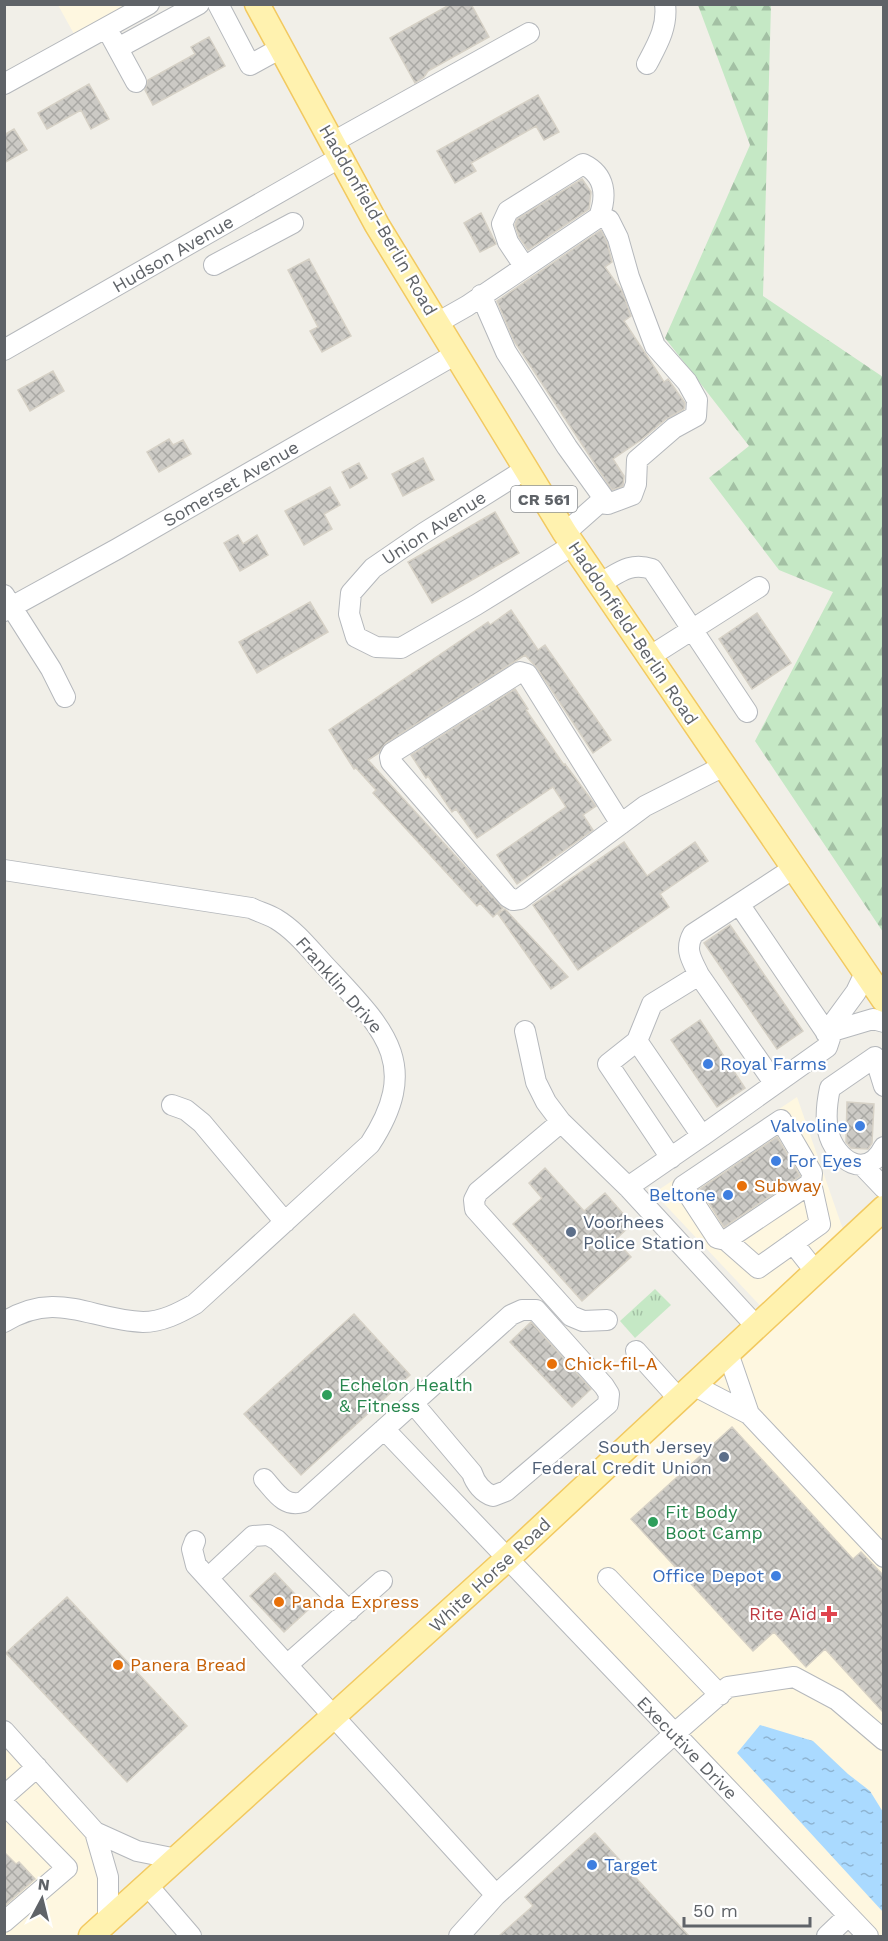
<svg xmlns="http://www.w3.org/2000/svg" width="888" height="1941" viewBox="0 0 888 1941" font-family="'Work Sans',sans-serif">
	<style>
		.commercial { fill: #fef7e0 }
		.grass { fill: url(#grass-tufts) }
		.forest { fill: url(#forest-firs) }
		.water { fill: url(#water-ripples) }
		.building { fill: url(#building-cross-hatch); stroke: #d6d1c6; stroke-width: 1.5 }
		.lines { fill: none; stroke-linecap: round; stroke-linejoin: round }
		.minor-casing { stroke: #b5b8bc; stroke-width: 22 }
		.major-casing { stroke: #f2c960; stroke-width: 27 }
		.minor { stroke: #fff; stroke-width: 20 }
		.major { stroke: #fff2af; stroke-width: 24 }
		.shop-dot { fill: #3f7fe0; stroke: #fff; stroke-width: 2 }
		.food-dot { fill: #e8710a; stroke: #fff; stroke-width: 2 }
		.service-dot { fill: #5c6f8a; stroke: #fff; stroke-width: 2 }
		.leisure-dot { fill: #2e9e5b; stroke: #fff; stroke-width: 2 }
		.health-dot { fill: #e0444e; stroke: #fff; stroke-width: 2 }
		.labels { text-anchor: middle; stroke-width: 4.5; stroke-linejoin: round; paint-order: stroke }
		.shield { fill: #fff; stroke: #8f9295; stroke-width: 1.5 }
		.shield-label { font-size: 16px; font-weight: bold; fill: #5f6368 }
		.street-label { font-size: 18px; fill: #5f6368; stroke: #fff }
		.shop-label { font-size: 18px; fill: #366cbe; stroke: #fff; text-anchor: start }
		.food-label { font-size: 18px; fill: #c56008; stroke: #fff; text-anchor: start }
		.service-label { font-size: 18px; fill: #4e5e75; stroke: #fff; text-anchor: start }
		.leisure-label { font-size: 18px; fill: #27864d; stroke: #fff; text-anchor: start }
		.health-label { font-size: 18px; fill: #be3a42; stroke: #fff; text-anchor: end }
	</style>
	<defs>
		<pattern id="grass-tufts" width="24" height="20" patternUnits="userSpaceOnUse" patternTransform="scale(1.5)"><rect width="24" height="20" fill="#c5e8c5"/><path d="M3 7l-1-3M5 7V3M7 7l1-3M15 17l-1-3M17 17v-4M19 17l1-3" fill="none" stroke="#a3c0a4"/></pattern>
		<pattern id="forest-firs" width="22" height="20" patternUnits="userSpaceOnUse" patternTransform="scale(1.5)"><rect width="22" height="20" fill="#c5e8c5"/><path d="M5 1l3.5 6h-7zM16 11l3.5 6h-7z" fill="#a3c0a4"/></pattern>
		<pattern id="water-ripples" width="26" height="14" patternUnits="userSpaceOnUse" patternTransform="scale(1.5)"><rect width="26" height="14" fill="#aadaff"/><path d="M2 4q2-2 4 0t4 0M15 11q2-2 4 0t4 0" fill="none" stroke="#8eb4d2"/></pattern>
		<pattern id="building-cross-hatch" width="8" height="8" patternUnits="userSpaceOnUse" patternTransform="scale(1.5)"><rect width="8" height="8" fill="#cccac5"/><path d="M0 0l8 8M0 8l8-8" fill="none" stroke="#a9a8a4"/></pattern>
	</defs>
	<rect width="100%" height="100%" fill="#f1efe8"/>
	<!-- commercial -->
	<path class="commercial" d="M 58,5 L 149,5 L 79,43 Z
		M 797,1097 L 847,1241 L 883,1208 L 883,1936 L 868,1936 L 507,1559 L 768,1314 L 654,1193 Z
		M 4,1731 L 95,1832 L 108,1921 L 91,1936 L 5,1936 Z"/>
	<!-- grass -->
	<path class="grass" d="M 655,1289 L 671,1305 L 635,1338 L 620,1321 Z"/>
	<!-- forest -->
	<path class="forest" d="M 698,5 L 771,5 L 763,296 L 883,377 L 883,932 L 755,741 L 833,592 L 779,570 L 709,478 L 749,446 L 665,338 L 750,145 Z"/>
	<!-- water -->
	<path class="water" d="M 760,1725 L 813,1741 L 848,1774 L 870,1791 L 883,1812 L 883,1912 L 737,1753 Z"/>
	<!-- building -->
	<path class="building" d="M 451,4 L 471,4 L 489,37 L 428,71 L 424,77 L 415,83 L 390,38 Z
		M 209,37 L 225,66 L 153,105 L 145,90 L 148,80 L 195,54 L 191,47 Z
		M 89,84 L 109,119 L 91,129 L 81,110 L 47,129 L 38,113 Z
		M 538,95 L 559,132 L 544,140 L 536,126 L 471,163 L 476,171 L 455,183 L 437,151 Z
		M 14,129 L 27,150 L 4,163 L 4,135 Z
		M 582,179 L 591,192 L 589,209 L 528,250 L 519,237 L 515,225 L 517,219 Z
		M 481,213 L 496,244 L 480,252 L 464,223 Z
		M 601,230 L 607,242 L 612,262 L 605,267 L 622,291 L 631,316 L 624,321 L 664,382 L 668,379 L 685,403 L 684,409 L 666,419 L 641,440 L 613,459 L 624,476 L 623,486 L 612,490 L 514,341 L 497,301 Z
		M 309,259 L 351,336 L 322,352 L 310,331 L 318,327 L 288,270 Z
		M 53,371 L 64,391 L 30,411 L 18,390 Z
		M 169,439 L 173,445 L 183,440 L 191,454 L 159,472 L 147,452 Z
		M 423,458 L 434,480 L 403,496 L 392,474 Z
		M 359,463 L 367,478 L 350,488 L 342,472 Z
		M 330,487 L 340,505 L 324,514 L 332,529 L 304,545 L 285,511 Z
		M 495,512 L 519,553 L 432,603 L 408,562 Z
		M 238,535 L 243,544 L 257,535 L 268,555 L 240,571 L 224,543 Z
		M 310,602 L 328,632 L 257,673 L 239,642 Z
		M 511,610 L 538,650 L 545,645 L 611,740 L 593,753 L 537,668 L 525,655 L 386,743 L 379,753 L 368,760 L 503,908 L 493,917 L 480,903 L 477,906 L 373,793 L 376,790 L 356,768 L 354,769 L 329,730 L 488,622 L 490,625 Z
		M 757,613 L 791,663 L 752,689 L 719,639 Z
		M 515,689 L 528,709 L 526,710 L 564,765 L 565,764 L 596,806 L 583,815 L 593,830 L 517,884 L 497,855 L 566,807 L 553,787 L 477,838 L 456,809 L 452,812 L 428,776 L 426,778 L 411,755 Z
		M 624,842 L 647,876 L 695,842 L 708,861 L 660,894 L 669,907 L 578,970 L 533,905 Z
		M 505,909 L 568,977 L 551,989 L 498,914 Z
		M 730,925 L 803,1031 L 777,1049 L 704,943 Z
		M 700,1020 L 745,1088 L 717,1107 L 671,1040 Z
		M 847,1102 L 874,1104 L 872,1143 L 868,1149 L 851,1148 L 846,1142 Z
		M 777,1137 L 800,1176 L 724,1227 L 700,1189 Z
		M 545,1168 L 584,1211 L 605,1193 L 632,1224 L 615,1240 L 631,1257 L 582,1301 L 513,1224 L 542,1198 L 529,1183 Z
		M 354,1314 L 410,1375 L 301,1475 L 244,1414 Z
		M 531,1322 L 591,1389 L 572,1407 L 510,1342 Z
		M 732,1427 L 853,1559 L 861,1552 L 884,1576 L 884,1713 L 825,1649 L 806,1667 L 774,1632 L 753,1651 L 631,1519 Z
		M 275,1573 L 309,1609 L 284,1632 L 250,1596 Z
		M 67,1597 L 187,1726 L 127,1782 L 6,1653 Z
		M 595,1833 L 689,1936 L 499,1936 L 533,1906 L 525,1897 Z
		M 4,1852 L 16,1864 L 19,1862 L 35,1879 L 4,1906 Z"/>
	<g class="lines">
		<defs>
			<path id="minor" d="M 218,4 L 250,65 L 281,48
				M 112,38 L 136,82
				M 118,48 L 199,4
				M 647,64 C 657,45 668,27 665,4
				M 4,84 L 149,4
				M 333,142 L 529,33
				M 214,265 L 293,223
				M 524,266 L 508,242 L 502,224 L 508,211 L 583,164 C 606,175 607,196 599,217
				M 481,295 L 506,352 L 567,447 L 608,504
				M 437,323 L 467,306 L 599,217 L 609,220 L 618,238 L 629,277 L 655,346 L 687,382 L 697,400 L 696,416 L 674,428 L 637,460 L 636,484 L 632,495 L 608,504 L 599,503 L 565,533
				M 4,350 L 341,157
				M 526,469 L 424,533 L 373,568 L 351,593 L 349,614 L 356,637 L 376,647 L 401,648 L 476,605 L 573,545
				M 599,584 C 619,573 629,562 652,569 L 747,712
				M 4,595 L 51,669 L 65,697
				M 4,611 L 117,549 L 456,354
				M 649,657 L 759,587
				M 621,824 L 527,674 L 520,672 L 392,753 L 390,757 L 391,762 L 508,897 L 513,900 L 520,899 L 645,806 L 724,766
				M 4,870 L 251,908 C 259,912 268,914 276,919 C 298,932 314,955 332,973 C 386,1031 421,1066 370,1144 L 195,1304 C 179,1313 162,1322 143,1322 C 90,1320 57,1289 4,1322
				M 699,975 L 775,1084
				M 525,1031 L 536,1082 L 546,1102 L 561,1122 L 628,1187 L 756,1326
				M 826,1033 L 856,992 L 865,973
				M 826,1033 L 873,1019 L 884,1022
				M 637,1041 L 608,1064 L 671,1158
				M 884,1086 L 875,1057 L 830,1088 C 827,1102 825,1116 828,1131 C 835,1161 867,1181 884,1147
				M 172,1105 L 186,1110 L 202,1123 L 285,1222
				M 781,1120 L 812,1173 L 811,1183 L 820,1224 L 758,1268 L 726,1240 L 717,1238 L 683,1186 Z
				M 561,1122 L 478,1192 L 474,1200 L 475,1209 L 571,1316 L 583,1321 L 607,1320
				M 702,1136 L 827,1047 L 830,1038 L 739,904
				M 862,1165 L 884,1188
				M 628,1187 L 702,1136 L 637,1041 L 652,1004 L 699,975 C 692,960 684,950 693,934 L 794,868
				M 726,1240 L 811,1183
				M 793,1243 L 815,1271
				M 636,1351 L 679,1399
				M 728,1353 L 749,1414
				M 693,1385 L 749,1414 L 884,1557
				M 384,1429 L 868,1936
				M 264,1479 C 275,1491 284,1508 303,1502 L 511,1315 L 522,1310 L 536,1310 L 604,1386 L 609,1394 L 608,1404 L 506,1491 L 493,1496 C 483,1493 475,1483 472,1473 L 413,1403
				M 195,1541 L 192,1549 L 196,1565 L 496,1895
				M 208,1578 L 253,1536 L 268,1535 L 277,1540 L 349,1611
				M 608,1578 L 720,1695
				M 287,1665 L 382,1581
				M 4,1731 L 95,1832 L 137,1851 L 177,1859
				M 4,1796 L 37,1767
				M 4,1804 L 67,1868 L 4,1922
				M 95,1832 L 108,1877 L 108,1921
				M 148,1886 L 191,1936
				M 459,1936 L 496,1895 L 674,1734 L 728,1687 L 794,1677 L 837,1700 L 884,1740
				M 827,1936 L 848,1916"/>
			<path id="major" d="M 257,4 L 377,225 L 565,533 L 884,1000
				M 91,1936 L 507,1559 L 884,1208"/>
		</defs>
		<!-- minor casing -->
		<use href="#minor" class="minor-casing"/>
		<!-- major casing -->
		<use href="#major" class="major-casing"/>
		<!-- minor -->
		<use href="#minor" class="minor"/>
		<!-- major -->
		<use href="#major" class="major"/>
	</g>
	<!-- markers -->
	<g class="shop-dot">
		<circle cx="708" cy="1064" r="6"/>
		<circle cx="860" cy="1126" r="6"/>
		<circle cx="776" cy="1161" r="6"/>
		<circle cx="728" cy="1195" r="6"/>
		<circle cx="776" cy="1576" r="6"/>
		<circle cx="592" cy="1865" r="6"/>
	</g>
	<g class="food-dot">
		<circle cx="742" cy="1186" r="6"/>
		<circle cx="552" cy="1364" r="6"/>
		<circle cx="279" cy="1602" r="6"/>
		<circle cx="118" cy="1665" r="6"/>
	</g>
	<g class="service-dot">
		<circle cx="571" cy="1232" r="6"/>
		<circle cx="724" cy="1457" r="6"/>
	</g>
	<g class="leisure-dot">
		<circle cx="327" cy="1395" r="6"/>
		<circle cx="653" cy="1522" r="6"/>
	</g>
	<path class="health-dot" d="M826 1605h6v6h6v6h-6v6h-6v-6h-6v-6h6z"/>
	<g class="labels">
		<!-- shield labels -->
		<rect class="shield" x="511" y="486" width="66" height="26" rx="4.5"/>
		<g class="shield-label">
			<text x="544" y="505">CR 561</text>
		</g>
		<!-- street labels -->
		<g class="street-label">
			<text transform="translate(378 220) rotate(60)" y="6">Haddonfield-Berlin Road</text>
			<text transform="translate(173 254) rotate(-30)" y="6">Hudson Avenue</text>
			<text transform="translate(231 484) rotate(-30)" y="6">Somerset Avenue</text>
			<text transform="translate(434 528) rotate(-33)" y="6">Union Avenue</text>
			<text transform="translate(633 633) rotate(56)" y="6">Haddonfield-Berlin Road</text>
			<text transform="translate(339 985) rotate(49)" y="6">Franklin Drive</text>
			<text transform="translate(490 1575) rotate(-43)" y="6">White Horse Road</text>
			<text transform="translate(687 1748) rotate(46)" y="6">Executive Drive</text>
		</g>
		<!-- shop labels -->
		<g class="shop-label">
			<text x="720" y="1070">Royal Farms</text>
			<text x="848" y="1132" text-anchor="end">Valvoline</text>
			<text x="788" y="1167">For Eyes</text>
			<text x="716" y="1201" text-anchor="end">Beltone</text>
			<text x="764" y="1582" text-anchor="end">Office Depot</text>
			<text x="604" y="1871">Target</text>
		</g>
		<!-- food labels -->
		<g class="food-label">
			<text x="754" y="1192">Subway</text>
			<text x="564" y="1370">Chick-fil-A</text>
			<text x="291" y="1608">Panda Express</text>
			<text x="130" y="1671">Panera Bread</text>
		</g>
		<!-- service labels -->
		<g class="service-label">
			<text x="583" y="1228">Voorhees<tspan x="583" dy="21">Police Station</tspan></text>
			<text x="712" y="1453" text-anchor="end">South Jersey<tspan x="712" dy="21">Federal Credit Union</tspan></text>
		</g>
		<!-- leisure labels -->
		<g class="leisure-label">
			<text x="339" y="1391">Echelon Health<tspan x="339" dy="21">&amp; Fitness</tspan></text>
			<text x="665" y="1518">Fit Body<tspan x="665" dy="21">Boot Camp</tspan></text>
		</g>
		<!-- health labels -->
		<g class="health-label">
			<text x="817" y="1620">Rite Aid</text>
		</g>
	</g>
	<!-- border -->
	<rect width="888" height="1941" fill="none" stroke="#5f6368" stroke-width="12"/>
	<!-- north arrow -->
	<g transform="translate(42 1899) rotate(7)" stroke="#ffffff" stroke-width="4.5" paint-order="stroke">
	<path d="M0-4.5L10 22L0 15L-10 22Z" fill="#5f6368"/>
	<text y="-9" font-size="16" font-weight="bold" text-anchor="middle" fill="#5f6368">N</text>
	</g>
	<!-- scale -->
	<path d="M684 1917v9h126v-9" fill="none" stroke="#5f6368" stroke-width="3"/>
	<text x="693" y="1917" font-size="18" fill="#5f6368" stroke="#ffffff" stroke-width="4.5" paint-order="stroke">50 m</text>
</svg>
